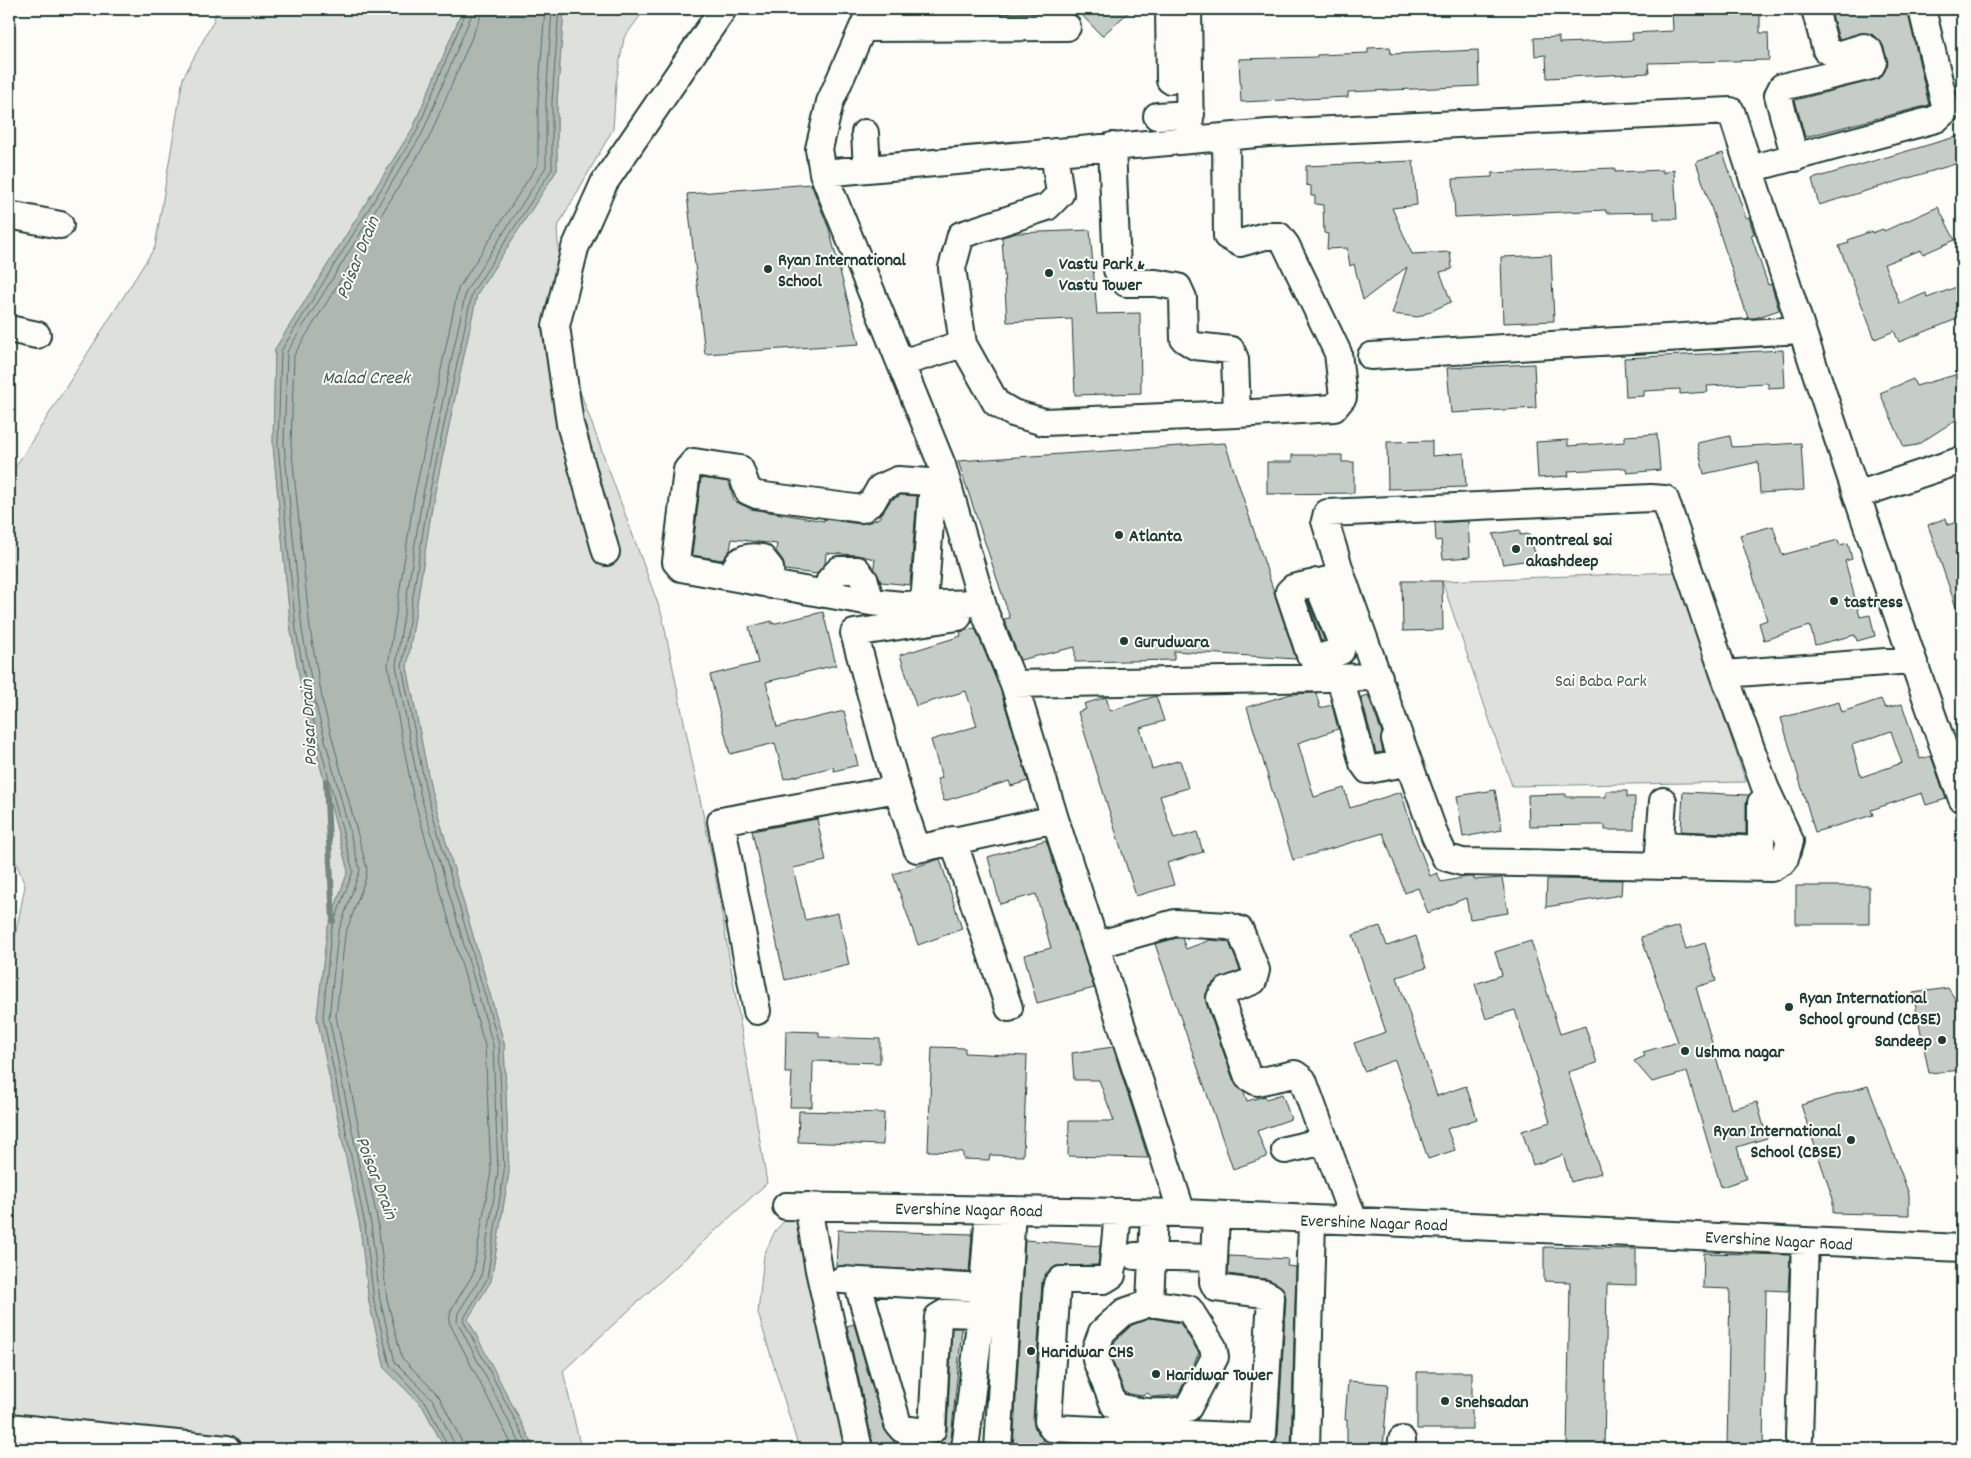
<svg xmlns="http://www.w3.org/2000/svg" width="1971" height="1458" viewBox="0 0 1971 1458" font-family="Dekko,sans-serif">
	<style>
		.green { fill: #dde0db; stroke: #7e8e88 }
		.water { fill: #aeb8b1; stroke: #75877f }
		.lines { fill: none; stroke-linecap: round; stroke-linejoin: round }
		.shore { stroke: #586e66; stroke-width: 1 }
		.stream { stroke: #75877f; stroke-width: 6 }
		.building { fill: #c6cdc7; stroke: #1f3d34; fill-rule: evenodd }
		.minor-casing { stroke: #1f3d34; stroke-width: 30 }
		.minor { stroke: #fdfcf7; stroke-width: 26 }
		.poi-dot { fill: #1f3d34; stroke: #fdfcf7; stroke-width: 2 }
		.labels { text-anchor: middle; stroke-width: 4; stroke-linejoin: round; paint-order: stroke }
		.poi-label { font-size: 18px; font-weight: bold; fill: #1f3d34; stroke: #fdfcf7; text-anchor: start }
		.park-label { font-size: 18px; fill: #455e55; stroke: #fdfcf7 }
		.street-label { font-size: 18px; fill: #1f3d34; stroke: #fdfcf7 }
		.water-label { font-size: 19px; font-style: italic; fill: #435c53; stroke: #fdfcf7 }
	</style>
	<rect width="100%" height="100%" fill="#fdfcf7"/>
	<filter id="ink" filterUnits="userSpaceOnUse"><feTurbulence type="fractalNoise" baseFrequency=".02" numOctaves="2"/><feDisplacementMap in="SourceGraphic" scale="10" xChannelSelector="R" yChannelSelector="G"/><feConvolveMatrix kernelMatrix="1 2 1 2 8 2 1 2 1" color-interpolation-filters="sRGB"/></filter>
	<g filter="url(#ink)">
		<!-- green -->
		<path class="green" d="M 217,9 L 463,9 L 413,128 L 275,349 L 273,445 L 291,631 L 305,708 L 348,871 L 327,930 L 317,1017 L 360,1226 L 369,1302 L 385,1368 L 423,1407 L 445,1449 L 9,1449 L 9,968 L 25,886 L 9,843 L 9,477 L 155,247 L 183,78 L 213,22 Z
			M 564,9 L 645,9 L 624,38 L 616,83 L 613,129 L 557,228 L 566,353 L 662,615 L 714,867 L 767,1183 L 563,1371 L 581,1449 L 535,1449 L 467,1319 L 491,1281 L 509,1172 L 504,1043 L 431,790 L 407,667 L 433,501 L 477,294 L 557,170 L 557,101 Z
			M 1675,572 L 1746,782 L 1512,786 L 1442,581 Z
			M 801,1216 L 852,1449 L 799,1449 L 758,1313 L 764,1255 L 775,1231 L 788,1217 Z"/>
		<!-- water -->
		<path class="water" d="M 463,9 L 564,9 L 557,101 L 557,170 L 477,294 L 433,501 L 407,667 L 431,790 L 504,1043 L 509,1172 L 491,1281 L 468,1319 L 535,1449 L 445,1449 L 423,1407 L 385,1369 L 369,1302 L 360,1226 L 317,1017 L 327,930 L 348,871 L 305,708 L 291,631 L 273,445 L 275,349 L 413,128 Z"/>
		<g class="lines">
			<!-- shore -->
			<path class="shore" d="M 449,1449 L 427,1404 L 390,1365 L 374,1301 L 365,1225 L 323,1017 L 331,931 L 353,871 L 310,707 L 296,630 L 278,445 L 281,351 L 417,131 L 467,9
				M 455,1449 L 454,1443 L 433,1400 L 395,1362 L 380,1300 L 371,1224 L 329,1017 L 338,933 L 360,870 L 316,706 L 302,630 L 284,444 L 287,352 L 422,134 L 474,9
				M 463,1449 L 461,1440 L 439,1396 L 402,1358 L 387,1299 L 378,1223 L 336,1016 L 345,935 L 366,877 L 367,869 L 323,704 L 310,629 L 291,444 L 294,355 L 429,138 L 480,18 L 481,9
				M 514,1449 L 449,1322 L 451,1310 L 473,1274 L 491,1171 L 485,1046 L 413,795 L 388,665 L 414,498 L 458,289 L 538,164 L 538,100 L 545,9
				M 523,1449 L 457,1321 L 458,1313 L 481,1277 L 498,1172 L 493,1045 L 420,793 L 396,665 L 422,499 L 466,291 L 546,167 L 546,100 L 552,9
				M 530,1449 L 463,1320 L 487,1279 L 504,1172 L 499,1044 L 426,791 L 402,666 L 428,500 L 472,293 L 552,169 L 552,101 L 559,9"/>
			<!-- stream -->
			<path class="stream" d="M 326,781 L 333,921"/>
		</g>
		<!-- building -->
		<path class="building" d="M 1076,9 L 1132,9 L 1102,36 Z
			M 1672,9 L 1692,9 L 1692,13 L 1730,13 L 1740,12 L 1740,9 L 1760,9 L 1760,33 L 1768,33 L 1769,60 L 1648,63 L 1649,73 L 1547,78 L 1546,55 L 1535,56 L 1534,38 L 1559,37 L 1559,43 L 1615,41 L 1633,40 L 1632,33 L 1673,31 Z
			M 1830,9 L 1907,9 L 1929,105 L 1805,137 L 1795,100 L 1875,80 L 1884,73 L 1888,63 L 1883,45 L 1872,34 L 1860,33 L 1839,39 Z
			M 1390,47 L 1391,54 L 1478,50 L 1479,86 L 1348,92 L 1348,97 L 1241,102 L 1239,59 L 1317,57 L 1317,55 L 1368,53 L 1368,48 Z
			M 1962,135 L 1962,162 L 1819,205 L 1812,179 Z
			M 1723,153 L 1746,218 L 1749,217 L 1754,234 L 1751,235 L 1768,285 L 1771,284 L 1779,310 L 1755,318 L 1748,318 L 1696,162 Z
			M 1413,161 L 1417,205 L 1392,208 L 1412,254 L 1450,252 L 1452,269 L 1440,272 L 1451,302 L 1418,317 L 1392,314 L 1407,267 L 1363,300 L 1354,264 L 1350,266 L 1347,248 L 1327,249 L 1328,234 L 1324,233 L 1323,205 L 1315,204 L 1315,196 L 1311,196 L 1311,186 L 1306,185 L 1306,166 Z
			M 1615,168 L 1615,172 L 1663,170 L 1663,173 L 1674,169 L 1677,219 L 1654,219 L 1654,212 L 1606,213 L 1606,210 L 1455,217 L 1453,179 L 1492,177 L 1492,173 Z
			M 811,184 L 829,229 L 859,344 L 705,354 L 687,194 Z
			M 1938,207 L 1955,240 L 1923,254 L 1921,250 L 1884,264 L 1900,304 L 1926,293 L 1927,298 L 1962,285 L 1962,317 L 1899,342 L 1894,331 L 1875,339 L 1839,246 L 1849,243 L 1848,240 L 1872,231 L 1872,233 L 1883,229 L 1884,231 Z
			M 1090,230 L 1097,314 L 1140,313 L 1141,393 L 1075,395 L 1072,319 L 1007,322 L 1002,237 L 1017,233 Z
			M 1551,255 L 1554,321 L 1503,323 L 1501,257 Z
			M 1783,350 L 1785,387 L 1768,388 L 1768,383 L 1707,386 L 1708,392 L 1680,394 L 1680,389 L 1644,391 L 1644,396 L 1626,397 L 1624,358 Z
			M 1534,364 L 1536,408 L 1451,413 L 1447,368 Z
			M 1962,373 L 1962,416 L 1917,445 L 1904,447 L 1880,393 L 1913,379 L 1916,386 Z
			M 1657,434 L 1660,470 L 1627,473 L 1626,468 L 1568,471 L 1569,476 L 1538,478 L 1536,442 L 1568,440 L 1568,446 L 1625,442 L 1625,436 Z
			M 1730,436 L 1732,447 L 1801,443 L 1804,490 L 1760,493 L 1758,462 L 1704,474 L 1697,443 Z
			M 1432,441 L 1432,456 L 1464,453 L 1466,487 L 1388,489 L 1387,442 Z
			M 1225,443 L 1296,659 L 1174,651 L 1174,660 L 1075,662 L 1075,647 L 1020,660 L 1004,619 L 1010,618 L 958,461 Z
			M 1292,455 L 1342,455 L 1342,462 L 1354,462 L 1354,493 L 1267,494 L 1267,462 L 1292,462 Z
			M 701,478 L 729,482 L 734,501 L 751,509 L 824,521 L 824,519 L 860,524 L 870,522 L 879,518 L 891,500 L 901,495 L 917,496 L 910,585 L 881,582 L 874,567 L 875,559 L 857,555 L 826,553 L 825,564 L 817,574 L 785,570 L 782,559 L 776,551 L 777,544 L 732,539 L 730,550 L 722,560 L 692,555 Z
			M 1946,518 L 1948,525 L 1962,520 L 1962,548 L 1955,551 L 1962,573 L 1962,616 L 1959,616 L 1928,525 Z
			M 1468,521 L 1470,557 L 1443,559 L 1441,540 L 1436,541 L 1435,523 Z
			M 1773,526 L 1782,555 L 1838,540 L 1840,545 L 1848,543 L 1852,559 L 1845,561 L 1860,617 L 1870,615 L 1875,636 L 1857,641 L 1855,635 L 1815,645 L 1810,626 L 1764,640 L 1759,623 L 1767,620 L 1740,535 Z
			M 1520,530 L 1520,535 L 1529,534 L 1537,559 L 1503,564 L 1493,534 Z
			M 1402,581 L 1442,581 L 1443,630 L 1403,631 Z
			M 1308,600 L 1324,640 L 1321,641 Z
			M 823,612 L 836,665 L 766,682 L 777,727 L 844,711 L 858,765 L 834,771 L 833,767 L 784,779 L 775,743 L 730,754 L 710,675 L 758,663 L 749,627 L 772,621 L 772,624 Z
			M 975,628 L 1000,689 L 1028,781 L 1011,786 L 1009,781 L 944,801 L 937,779 L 942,778 L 931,740 L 977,726 L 966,691 L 916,706 L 900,655 L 961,636 L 960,632 Z
			M 1316,693 L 1320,708 L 1332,705 L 1338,729 L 1298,743 L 1314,797 L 1344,788 L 1350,808 L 1401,792 L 1414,834 L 1430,876 L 1437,873 L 1441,882 L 1467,877 L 1474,877 L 1474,880 L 1502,878 L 1508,913 L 1470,919 L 1466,898 L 1428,913 L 1418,888 L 1405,893 L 1383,833 L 1293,860 L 1247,707 L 1291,694 Z
			M 1368,695 L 1382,733 L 1381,743 L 1383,752 L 1376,753 L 1361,697 Z
			M 1156,696 L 1164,721 L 1140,728 L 1152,769 L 1180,760 L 1188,788 L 1160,796 L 1174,839 L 1197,832 L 1203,852 L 1167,863 L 1174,885 L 1136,896 L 1078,712 L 1086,709 L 1084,704 L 1106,697 L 1110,711 Z
			M 1881,699 L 1885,708 L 1902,704 L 1920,759 L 1931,756 L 1946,799 L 1926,805 L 1922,793 L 1871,810 L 1873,815 L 1815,832 L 1781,718 L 1839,702 L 1842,712 ZM 1891,731 L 1902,763 L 1861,777 L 1852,745 Z
			M 1495,790 L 1502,830 L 1463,837 L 1457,796 Z
			M 1606,791 L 1627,791 L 1627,797 L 1635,797 L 1634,830 L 1605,830 L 1605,825 L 1596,825 L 1529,826 L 1528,795 L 1566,794 L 1566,797 L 1606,797 Z
			M 1683,792 L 1749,795 L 1746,803 L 1746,834 L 1681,831 Z
			M 817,819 L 826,861 L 793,868 L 805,920 L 838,913 L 849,965 L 785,980 L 752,831 Z
			M 1046,840 L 1094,988 L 1037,1003 L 1024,955 L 1051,948 L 1036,894 L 1000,904 L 988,857 Z
			M 940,859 L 962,929 L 918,945 L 893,874 Z
			M 1547,879 L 1622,880 L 1621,895 L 1546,907 Z
			M 1796,886 L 1869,886 L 1869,924 L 1796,924 Z
			M 1380,926 L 1387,946 L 1416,936 L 1426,968 L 1397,977 L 1437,1096 L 1466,1086 L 1477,1119 L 1447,1129 L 1455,1150 L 1428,1159 L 1395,1060 L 1364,1071 L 1354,1043 L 1386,1032 L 1353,935 Z
			M 1679,926 L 1686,949 L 1705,943 L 1716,981 L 1696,987 L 1731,1109 L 1757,1102 L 1767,1138 L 1737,1147 L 1746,1179 L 1721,1187 L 1687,1072 L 1652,1082 L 1634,1061 L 1645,1056 L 1643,1052 L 1678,1042 L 1641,937 Z
			M 1177,938 L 1182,938 L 1186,949 L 1210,940 L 1229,942 L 1240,970 L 1215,981 L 1208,988 L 1206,1003 L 1234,1082 L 1244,1092 L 1247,1101 L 1265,1096 L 1266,1099 L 1282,1094 L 1291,1119 L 1257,1131 L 1267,1157 L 1233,1169 L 1155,944 Z
			M 1531,941 L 1560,1034 L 1585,1026 L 1597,1063 L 1568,1072 L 1601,1173 L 1571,1182 L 1563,1155 L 1533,1165 L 1522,1131 L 1550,1122 L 1515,1010 L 1486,1019 L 1475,984 L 1502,975 L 1495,952 Z
			M 1948,988 L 1962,1010 L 1962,1070 L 1929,1073 L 1913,993 Z
			M 786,1031 L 819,1032 L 819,1037 L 880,1039 L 880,1063 L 813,1061 L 812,1107 L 790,1107 L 792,1073 L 785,1073 Z
			M 932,1047 L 965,1048 L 965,1053 L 1027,1056 L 1023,1156 L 990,1155 L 989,1160 L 963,1159 L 963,1152 L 928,1151 Z
			M 1113,1047 L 1148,1158 L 1068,1156 L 1069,1121 L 1114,1121 L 1099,1080 L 1074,1080 L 1072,1053 Z
			M 1868,1086 L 1909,1194 L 1909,1215 L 1833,1213 L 1833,1199 L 1801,1105 Z
			M 799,1111 L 884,1113 L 883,1145 L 798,1142 Z
			M 838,1230 L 972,1234 L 969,1272 L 836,1266 Z
			M 1025,1240 L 1100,1246 L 1098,1265 L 1056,1266 L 1046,1273 L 1042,1282 L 1033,1420 L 1035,1428 L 1043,1439 L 1042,1449 L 1013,1449 Z
			M 1544,1247 L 1636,1249 L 1636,1285 L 1607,1284 L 1604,1449 L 1567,1449 L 1570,1282 L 1544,1281 Z
			M 1704,1253 L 1790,1255 L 1788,1291 L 1766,1290 L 1763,1449 L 1727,1449 L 1730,1289 L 1703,1288 Z
			M 1229,1256 L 1288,1259 L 1287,1266 L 1296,1267 L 1291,1449 L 1270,1449 L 1278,1435 L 1286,1298 L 1284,1290 L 1278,1284 L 1267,1279 L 1228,1274 Z
			M 1151,1318 L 1180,1323 L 1199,1353 L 1178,1395 L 1152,1397 L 1148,1393 L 1142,1396 L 1125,1393 L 1111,1357 L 1115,1341 L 1132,1325 Z
			M 854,1324 L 884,1428 L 894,1440 L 893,1449 L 874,1449 L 847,1326 Z
			M 952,1328 L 962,1328 L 950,1449 L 936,1449 L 936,1444 L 944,1439 L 947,1431 Z
			M 1417,1372 L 1472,1372 L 1472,1429 L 1417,1429 Z
			M 1348,1381 L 1388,1384 L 1383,1449 L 1347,1449 L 1347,1420 L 1345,1420 Z"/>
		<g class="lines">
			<defs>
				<path id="minor" d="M 1169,9 L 1170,80
					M 1188,9 L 1190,139
					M 863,28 L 1067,27
					M 1157,116 L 1191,114
					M 865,133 L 867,169
					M 1112,146 L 1117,270 L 1126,283 L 1156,283 L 1178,287 L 1183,298 L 1184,339 L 1195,346 L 1231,350 L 1235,359 L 1237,414 L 1334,408 L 1343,397 L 1338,353 L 1286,245 L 1279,236 L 1265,236 L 1240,243 L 1227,236 L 1226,138
					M 1054,152 L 1060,194 L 1047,207 L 961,235 L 952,268 L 963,344 L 996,403 L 1013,413 L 1044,422 L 1237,414
					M 1795,158 L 1778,95 L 1782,87 L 1871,66 L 1873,62 L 1869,50 L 1864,47 L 1838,55 L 1826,50 L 1815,9
					M 1750,169 L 1936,119 L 1946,110 L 1922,9
					M 823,173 L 819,149 L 830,102 L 871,9
					M 9,215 L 60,225
					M 9,329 L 37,335
					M 1371,356 L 1800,330
					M 901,363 L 963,344
					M 947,483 L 898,480 L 880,488 L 872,502 L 862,509 L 757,495 L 748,491 L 740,469 L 694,462 L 687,470 L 676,562 L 681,568 L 871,602 L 902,605 L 982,603
					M 1857,495 L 1962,460
					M 606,552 L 570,424 L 556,326 L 575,248 L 604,183 L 723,9
					M 732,577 C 736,560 744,555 762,558 L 770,568 L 771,585
					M 1317,582 L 1342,644 L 1341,651 L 1315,659 L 1310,655 L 1289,592 L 1293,588 L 1342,577
					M 825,594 L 830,580 L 839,570 L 857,570 L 865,581 L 871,602
					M 924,604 L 933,482
					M 958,617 L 854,633 L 897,789 L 917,849 L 1055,819
					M 1724,674 L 1665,499 L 1651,498 L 1327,513 L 1325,521 L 1342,577 L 1435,836 L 1445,857 L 1462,862 L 1771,868 L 1784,861 L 1790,841 L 1765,787 L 1724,674 L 1912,660
					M 1340,678 L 1363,763 L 1368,770 L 1400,764 L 1402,762 L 1395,739
					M 1014,684 L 1379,677
					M 953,840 L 1009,1008
					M 1660,845 L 1761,850 L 1761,803
					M 1658,863 L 1663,801
					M 1096,945 L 1175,923 L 1228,926 L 1240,930 L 1256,970 L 1253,981 L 1226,991 L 1220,998 L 1248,1077 L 1257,1082 L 1295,1074 L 1303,1080 L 1354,1221
					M 757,1011 L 721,821 L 897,789
					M 1285,1150 L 1325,1141
					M 786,1206 L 1182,1213 L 1962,1248
					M 808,1206 L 819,1270 L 859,1449
					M 1118,1212 L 1112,1275 L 1104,1280 L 1061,1280 L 1057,1284 L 1048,1421 L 1052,1428 L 1255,1437 L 1263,1434 L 1271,1297 L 1265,1294 L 1216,1288 L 1213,1282 L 1216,1215
					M 1182,1213 L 1055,819 L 1014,684 L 985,613 L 942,465 L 823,173 L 1268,133 L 1731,111 C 1805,342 1880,571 1962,799
					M 1135,1256 L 1214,1258
					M 842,1280 L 983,1288
					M 857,1281 L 898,1424 L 902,1429 L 926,1432 L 932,1430 L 938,1317 L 945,1313 L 981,1314
					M 1150,1303 L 1189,1309 L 1213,1347 L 1215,1357 L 1188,1408 C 1170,1415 1132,1413 1114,1405 L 1096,1360 L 1096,1348 L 1102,1332 L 1124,1312 L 1150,1303 L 1154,1213
					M 9,1427 L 227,1449
					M 1799,1438 L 1805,1241
					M 965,1449 L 981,1314 L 989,1210
					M 998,1449 L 1012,1210
					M 1306,1449 L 1312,1220
					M 1401,1449 L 1402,1440"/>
			</defs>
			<!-- minor casing -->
			<use href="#minor" class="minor-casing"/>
			<!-- minor -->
			<use href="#minor" class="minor"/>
		</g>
	</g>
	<!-- markers -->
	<g class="poi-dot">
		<circle cx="768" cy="269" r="5"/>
		<circle cx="1049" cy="273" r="5"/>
		<circle cx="1119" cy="535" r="5"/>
		<circle cx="1516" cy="549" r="5"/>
		<circle cx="1834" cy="601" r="5"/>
		<circle cx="1124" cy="641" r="5"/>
		<circle cx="1789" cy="1007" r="5"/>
		<circle cx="1942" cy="1040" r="5"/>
		<circle cx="1685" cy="1051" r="5"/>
		<circle cx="1851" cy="1140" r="5"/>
		<circle cx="1031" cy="1351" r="5"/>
		<circle cx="1156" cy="1374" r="5"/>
		<circle cx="1445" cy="1401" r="5"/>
	</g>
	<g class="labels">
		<!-- poi labels -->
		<g class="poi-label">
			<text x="778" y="265">Ryan International<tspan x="778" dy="21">School</tspan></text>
			<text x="1059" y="269">Vastu Park &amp;<tspan x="1059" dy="21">Vastu Tower</tspan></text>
			<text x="1129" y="541">Atlanta</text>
			<text x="1526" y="545">montreal sai<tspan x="1526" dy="21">akashdeep</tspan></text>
			<text x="1844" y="607">tastress</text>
			<text x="1134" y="647">Gurudwara</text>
			<text x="1799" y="1003">Ryan International<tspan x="1799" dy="21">School ground (CBSE)</tspan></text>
			<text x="1932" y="1046" text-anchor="end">Sandeep</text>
			<text x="1695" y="1057">Ushma nagar</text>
			<text x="1841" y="1136" text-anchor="end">Ryan International<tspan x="1841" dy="21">School (CBSE)</tspan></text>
			<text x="1041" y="1357">Haridwar CHS</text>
			<text x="1166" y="1380">Haridwar Tower</text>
			<text x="1455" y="1407">Snehsadan</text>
		</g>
		<!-- park labels -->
		<g class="park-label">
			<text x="1601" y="686">Sai Baba Park</text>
		</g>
		<!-- street labels -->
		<g class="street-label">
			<text transform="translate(969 1209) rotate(1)" y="6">Evershine Nagar Road</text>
			<text transform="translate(1374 1222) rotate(2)" y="6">Evershine Nagar Road</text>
			<text transform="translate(1779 1240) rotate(3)" y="6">Evershine Nagar Road</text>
		</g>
		<!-- water labels -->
		<g class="water-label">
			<text transform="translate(356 257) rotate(-68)" y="7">Poisar Drain</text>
			<text x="366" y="383">Malad Creek</text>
			<text transform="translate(307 723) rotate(-93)" y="7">Poisar Drain</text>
			<text transform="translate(378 1177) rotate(69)" y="7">Poisar Drain</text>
		</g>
	</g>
	<!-- margin -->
	<rect width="1971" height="1458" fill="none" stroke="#fdfcf7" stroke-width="30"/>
	<rect x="15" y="15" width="1941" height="1428" fill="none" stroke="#1f3d34" stroke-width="2" filter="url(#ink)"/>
</svg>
